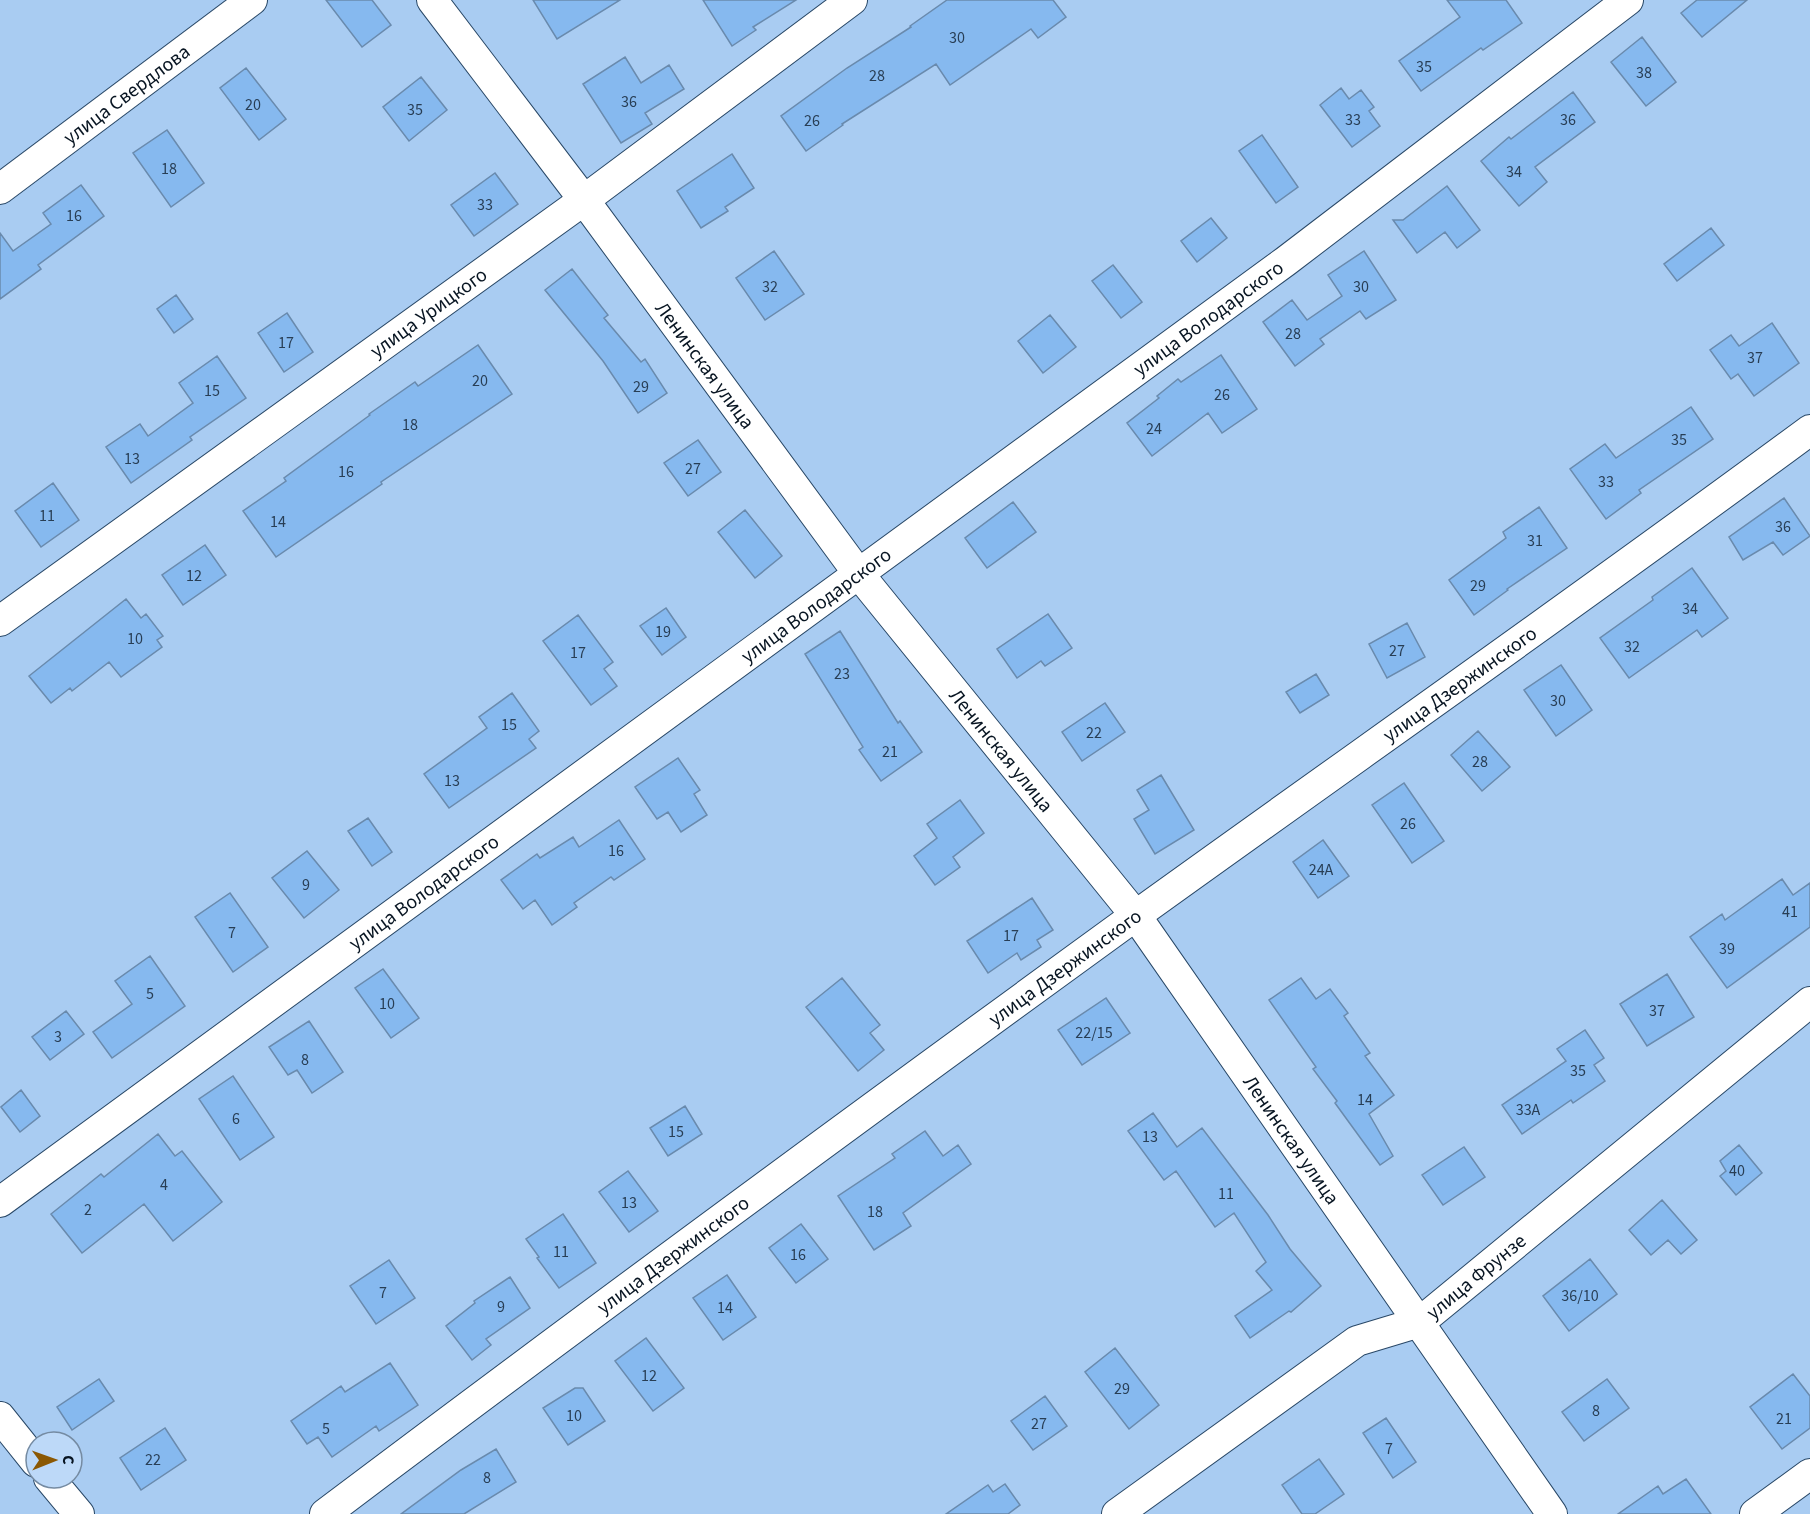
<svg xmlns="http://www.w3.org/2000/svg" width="1810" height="1514" viewBox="0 0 1810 1514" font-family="'Source Sans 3',sans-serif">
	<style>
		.building { fill: #86b9ef; stroke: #698aad; stroke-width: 1.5 }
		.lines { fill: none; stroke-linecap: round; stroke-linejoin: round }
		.minor-casing { stroke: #294867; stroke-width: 32 }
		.minor { stroke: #fff; stroke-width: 30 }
		.labels { text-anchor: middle; stroke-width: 4.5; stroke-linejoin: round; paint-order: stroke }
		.number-label { font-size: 16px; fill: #283e55 }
		.street-label { font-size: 20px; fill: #081522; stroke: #bdd9f8 }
	</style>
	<rect width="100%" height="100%" fill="#a9ccf2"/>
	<!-- building -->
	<path class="building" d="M 326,0 L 372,0 L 391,25 L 362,47 Z
		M 533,0 L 620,0 L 557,39 Z
		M 703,0 L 796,0 L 753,27 L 756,30 L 732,46 Z
		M 947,0 L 1053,0 L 1066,17 L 1038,38 L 1031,29 L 950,85 L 936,64 L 842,124 L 843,125 L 806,151 L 781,116 L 847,68 L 911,27 L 910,26 Z
		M 1447,0 L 1506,0 L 1522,23 L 1483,50 L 1481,48 L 1421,91 L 1399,61 L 1460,17 Z
		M 1697,0 L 1747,0 L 1702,37 L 1681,13 Z
		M 1642,37 L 1676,82 L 1646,106 L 1611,62 Z
		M 625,57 L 641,83 L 669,65 L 684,89 L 645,113 L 652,124 L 621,143 L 583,84 Z
		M 246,68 L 286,119 L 259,140 L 220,88 Z
		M 421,77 L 447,110 L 409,141 L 383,107 Z
		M 1341,88 L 1349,99 L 1361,90 L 1374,107 L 1369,111 L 1380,126 L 1352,147 L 1320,105 Z
		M 1573,92 L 1595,122 L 1535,167 L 1547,182 L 1519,206 L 1481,161 L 1509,137 L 1511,139 Z
		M 167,130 L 204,183 L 171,207 L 133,153 Z
		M 1262,135 L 1298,187 L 1276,203 L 1239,151 Z
		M 732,154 L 754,188 L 725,207 L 728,211 L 701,228 L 677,191 Z
		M 495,173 L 518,204 L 474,236 L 451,205 Z
		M 81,185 L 104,216 L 38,265 L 41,269 L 0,299 L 0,233 L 13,251 L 51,224 L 43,213 Z
		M 1447,186 L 1480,230 L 1457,248 L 1445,232 L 1417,253 L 1393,220 L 1403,220 Z
		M 1211,218 L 1227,238 L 1197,262 L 1181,241 Z
		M 1711,228 L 1724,245 L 1677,281 L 1664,264 Z
		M 774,251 L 804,294 L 765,320 L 736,278 Z
		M 1364,251 L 1396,300 L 1366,319 L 1360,311 L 1320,339 L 1324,344 L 1295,366 L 1263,322 L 1292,300 L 1307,320 L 1342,296 L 1328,275 Z
		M 1113,265 L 1142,302 L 1121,318 L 1092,281 Z
		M 572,269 L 608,315 L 604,318 L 641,362 L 645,359 L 667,393 L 638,413 L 603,361 L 545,290 Z
		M 176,295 L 193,319 L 174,333 L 157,309 Z
		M 287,313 L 313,352 L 284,372 L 258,333 Z
		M 1050,315 L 1076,347 L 1043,373 L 1018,341 Z
		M 1772,323 L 1799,363 L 1754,396 L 1738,374 L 1731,379 L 1710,350 L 1731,335 L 1739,346 Z
		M 478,345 L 512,394 L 381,482 L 382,484 L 276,557 L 243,511 L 286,481 L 284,478 L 370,415 L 369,414 L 415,382 L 418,386 Z
		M 1221,355 L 1257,409 L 1222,433 L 1208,413 L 1152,456 L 1127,423 L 1159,398 L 1157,396 L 1178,379 L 1181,382 Z
		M 217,356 L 246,398 L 190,437 L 192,440 L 131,483 L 106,447 L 140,424 L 148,436 L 193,403 L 179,383 Z
		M 1691,407 L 1713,439 L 1639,490 L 1641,493 L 1606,519 L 1570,469 L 1605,444 L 1616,458 Z
		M 698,440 L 721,472 L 688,496 L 664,463 Z
		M 53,483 L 79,520 L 41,547 L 15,511 Z
		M 1784,498 L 1810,536 L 1783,555 L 1773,542 L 1743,560 L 1729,537 Z
		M 1013,502 L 1036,532 L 987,568 L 965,538 Z
		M 1539,507 L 1567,548 L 1507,589 L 1508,590 L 1474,615 L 1449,580 L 1506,538 L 1503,532 Z
		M 745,510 L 782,556 L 755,578 L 718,532 Z
		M 205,545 L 226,575 L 183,605 L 162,575 Z
		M 1692,568 L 1728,618 L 1702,637 L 1697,630 L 1629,678 L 1600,638 L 1653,600 L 1652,597 Z
		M 126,599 L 141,618 L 146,614 L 163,636 L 157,640 L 162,647 L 121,677 L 109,662 L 72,691 L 70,688 L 51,703 L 29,676 Z
		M 666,608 L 686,637 L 662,655 L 640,626 Z
		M 1048,614 L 1072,648 L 1045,666 L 1041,661 L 1017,678 L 997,649 Z
		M 578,615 L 613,662 L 604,669 L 617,686 L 591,705 L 543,641 Z
		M 1407,623 L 1425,657 L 1387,678 L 1369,644 Z
		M 840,631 L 898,723 L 900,721 L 922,752 L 881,781 L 859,750 L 863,747 L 805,654 Z
		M 1561,665 L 1592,710 L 1556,736 L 1524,690 Z
		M 1316,674 L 1329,695 L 1300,713 L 1286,692 Z
		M 512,693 L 539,731 L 529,739 L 536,748 L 449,808 L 424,774 L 487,728 L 479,717 Z
		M 1105,703 L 1125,732 L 1082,761 L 1062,732 Z
		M 1478,731 L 1510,767 L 1482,791 L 1451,755 Z
		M 678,758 L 700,790 L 694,794 L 707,815 L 681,832 L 668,812 L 657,819 L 635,787 Z
		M 1161,775 L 1194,830 L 1155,854 L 1134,819 L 1149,810 L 1137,790 Z
		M 1404,783 L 1444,841 L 1412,863 L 1372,805 Z
		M 960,800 L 984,833 L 953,857 L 960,867 L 935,885 L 914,856 L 937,838 L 927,824 Z
		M 368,818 L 392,852 L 372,866 L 348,831 Z
		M 619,820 L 645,859 L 614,880 L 611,877 L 574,903 L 577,907 L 552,925 L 535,900 L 523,909 L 501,880 L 537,854 L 540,858 L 573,837 L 579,847 Z
		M 1323,840 L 1349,876 L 1318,898 L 1293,862 Z
		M 307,851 L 339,890 L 304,918 L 272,878 Z
		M 1782,879 L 1793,895 L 1810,883 L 1810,927 L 1727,988 L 1690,937 L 1722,914 L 1725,920 Z
		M 230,893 L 268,947 L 233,972 L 195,917 Z
		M 1032,898 L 1053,930 L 1037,940 L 1041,947 L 1021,960 L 1017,953 L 988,973 L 967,941 Z
		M 150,956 L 185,1006 L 112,1058 L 93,1032 L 132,1004 L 115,981 Z
		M 383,969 L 419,1018 L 391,1038 L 355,988 Z
		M 1667,974 L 1694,1017 L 1647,1046 L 1620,1004 Z
		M 842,978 L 880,1025 L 870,1033 L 884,1050 L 858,1071 L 806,1007 Z
		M 1301,978 L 1316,999 L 1330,989 L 1348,1013 L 1344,1016 L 1370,1053 L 1365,1056 L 1394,1095 L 1369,1114 L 1393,1156 L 1380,1165 L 1335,1103 L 1337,1101 L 1313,1069 L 1316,1067 L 1269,1000 Z
		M 1106,998 L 1130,1033 L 1082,1065 L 1058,1030 Z
		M 66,1011 L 84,1034 L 50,1060 L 32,1037 Z
		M 309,1021 L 343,1072 L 312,1093 L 297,1070 L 288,1075 L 269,1047 Z
		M 1585,1030 L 1604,1058 L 1594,1065 L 1605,1081 L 1573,1103 L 1571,1100 L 1522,1134 L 1502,1105 L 1566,1061 L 1557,1049 Z
		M 233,1076 L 274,1137 L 240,1160 L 199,1099 Z
		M 21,1090 L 40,1116 L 20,1132 L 1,1107 Z
		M 685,1106 L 702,1134 L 668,1156 L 650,1128 Z
		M 1153,1113 L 1177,1147 L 1202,1128 L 1268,1215 L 1290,1249 L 1321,1286 L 1291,1312 L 1289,1311 L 1250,1338 L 1235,1316 L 1272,1290 L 1256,1271 L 1266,1262 L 1234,1213 L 1215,1227 L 1176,1171 L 1164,1180 L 1128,1131 Z
		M 925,1131 L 943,1156 L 958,1145 L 971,1164 L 903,1213 L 911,1226 L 874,1250 L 838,1196 L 895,1158 L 892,1154 Z
		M 158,1134 L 175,1156 L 182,1151 L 222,1202 L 173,1241 L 144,1204 L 82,1253 L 51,1214 L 101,1174 L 104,1177 Z
		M 1739,1145 L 1762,1173 L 1736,1195 L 1720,1176 L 1726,1171 L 1720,1161 Z
		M 1464,1147 L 1485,1177 L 1443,1205 L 1422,1175 Z
		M 628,1171 L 658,1211 L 629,1232 L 599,1192 Z
		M 1662,1200 L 1697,1240 L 1681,1254 L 1668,1240 L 1651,1255 L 1629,1230 Z
		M 563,1214 L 596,1263 L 559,1288 L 537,1258 L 539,1257 L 526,1239 Z
		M 801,1224 L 828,1259 L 796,1283 L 769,1248 Z
		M 1590,1259 L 1617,1294 L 1569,1331 L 1543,1296 Z
		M 389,1260 L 415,1298 L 376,1324 L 350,1286 Z
		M 727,1275 L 756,1317 L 723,1340 L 693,1298 Z
		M 510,1277 L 530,1308 L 486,1339 L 491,1345 L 472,1360 L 446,1326 L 475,1303 L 474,1301 Z
		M 646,1338 L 684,1388 L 653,1411 L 615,1361 Z
		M 1115,1348 L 1159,1405 L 1129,1429 L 1085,1372 Z
		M 390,1363 L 418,1405 L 379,1431 L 376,1426 L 332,1457 L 318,1437 L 307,1444 L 291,1421 L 341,1386 L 345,1392 Z
		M 1793,1374 L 1810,1396 L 1810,1428 L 1782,1449 L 1750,1407 Z
		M 99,1379 L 114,1401 L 72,1430 L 57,1407 Z
		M 1607,1379 L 1629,1408 L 1584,1441 L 1562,1412 Z
		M 575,1388 L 583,1388 L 605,1421 L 568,1445 L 543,1408 Z
		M 1045,1396 L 1067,1426 L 1033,1450 L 1011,1421 Z
		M 1386,1418 L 1416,1462 L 1393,1478 L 1363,1433 Z
		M 165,1428 L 186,1460 L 141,1490 L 120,1458 Z
		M 496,1449 L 516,1482 L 464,1514 L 401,1514 L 461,1470 Z
		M 1319,1459 L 1344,1494 L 1315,1514 L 1302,1514 L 1282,1485 Z
		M 1686,1479 L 1711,1514 L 1618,1514 L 1658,1486 L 1663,1494 Z
		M 1005,1484 L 1020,1505 L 1008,1514 L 946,1514 L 988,1485 L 993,1492 Z"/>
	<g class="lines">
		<defs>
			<g id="minor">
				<path id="s1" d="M 432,0 L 584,200 L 858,573 L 1136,916 L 1552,1514"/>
				<path id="s2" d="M 0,189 L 252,0"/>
				<path id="s3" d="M 0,621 L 584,200 L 852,0"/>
				<path id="s4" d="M 0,1202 L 1286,261 L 1628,0"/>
				<path d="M 0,1417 L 36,1462"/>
				<path d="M 49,1478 L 79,1514"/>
				<path id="s5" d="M 325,1514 C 593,1312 864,1113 1135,916 C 1360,754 1587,595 1810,430"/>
				<path id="s6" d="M 1117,1514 L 1357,1341 L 1420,1322 L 1810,1002"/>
				<path d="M 1755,1514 L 1810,1474"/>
			</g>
		</defs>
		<!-- minor casing -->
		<use href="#minor" class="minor-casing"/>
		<!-- minor -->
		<use href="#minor" class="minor"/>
	</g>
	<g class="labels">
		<!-- number labels -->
		<g class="number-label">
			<text x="957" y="43">30</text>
			<text x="1424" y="72">35</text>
			<text x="1644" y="78">38</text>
			<text x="877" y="81">28</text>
			<text x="629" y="107">36</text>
			<text x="253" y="110">20</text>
			<text x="415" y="115">35</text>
			<text x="1353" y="125">33</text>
			<text x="1568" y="125">36</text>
			<text x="812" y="126">26</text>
			<text x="169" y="174">18</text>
			<text x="1514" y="177">34</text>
			<text x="485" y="210">33</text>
			<text x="74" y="221">16</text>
			<text x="770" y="292">32</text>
			<text x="1361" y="292">30</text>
			<text x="1293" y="339">28</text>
			<text x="286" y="348">17</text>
			<text x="1755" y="363">37</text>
			<text x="480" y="386">20</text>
			<text x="641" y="392">29</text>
			<text x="212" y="396">15</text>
			<text x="1222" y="400">26</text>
			<text x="410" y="430">18</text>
			<text x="1154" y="434">24</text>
			<text x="1679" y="445">35</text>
			<text x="132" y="464">13</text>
			<text x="693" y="474">27</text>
			<text x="346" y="477">16</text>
			<text x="1606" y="487">33</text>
			<text x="47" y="521">11</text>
			<text x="278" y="527">14</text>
			<text x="1783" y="532">36</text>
			<text x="1535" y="546">31</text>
			<text x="194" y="581">12</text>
			<text x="1478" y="591">29</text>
			<text x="1690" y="614">34</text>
			<text x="663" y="637">19</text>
			<text x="135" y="644">10</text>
			<text x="1632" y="652">32</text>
			<text x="1397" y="656">27</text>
			<text x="578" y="658">17</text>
			<text x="842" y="679">23</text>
			<text x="1558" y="706">30</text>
			<text x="509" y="730">15</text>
			<text x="1094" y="738">22</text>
			<text x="890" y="757">21</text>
			<text x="1480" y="767">28</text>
			<text x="452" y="786">13</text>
			<text x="1408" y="829">26</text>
			<text x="616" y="856">16</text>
			<text x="1321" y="875">24А</text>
			<text x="306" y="890">9</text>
			<text x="1790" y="917">41</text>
			<text x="232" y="938">7</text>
			<text x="1011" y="941">17</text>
			<text x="1727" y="954">39</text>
			<text x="150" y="999">5</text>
			<text x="387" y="1009">10</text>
			<text x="1657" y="1016">37</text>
			<text x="1094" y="1038">22/15</text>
			<text x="58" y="1042">3</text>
			<text x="305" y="1065">8</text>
			<text x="1578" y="1076">35</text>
			<text x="1365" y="1105">14</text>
			<text x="1528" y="1115">33А</text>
			<text x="236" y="1124">6</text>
			<text x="676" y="1137">15</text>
			<text x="1150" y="1142">13</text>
			<text x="1737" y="1176">40</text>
			<text x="164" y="1190">4</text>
			<text x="1226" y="1199">11</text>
			<text x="629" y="1208">13</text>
			<text x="88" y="1215">2</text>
			<text x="875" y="1217">18</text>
			<text x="561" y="1257">11</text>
			<text x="798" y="1260">16</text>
			<text x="383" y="1298">7</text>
			<text x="1580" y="1301">36/10</text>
			<text x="501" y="1312">9</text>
			<text x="725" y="1313">14</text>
			<text x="649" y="1381">12</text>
			<text x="1122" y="1394">29</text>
			<text x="1596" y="1416">8</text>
			<text x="574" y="1421">10</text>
			<text x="1784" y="1424">21</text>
			<text x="1039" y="1429">27</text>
			<text x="326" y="1434">5</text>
			<text x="1389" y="1454">7</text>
			<text x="153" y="1465">22</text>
			<text x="487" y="1483">8</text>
		</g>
		<!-- street labels -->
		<g class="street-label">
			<text dy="7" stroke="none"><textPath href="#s2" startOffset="158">улица Свердлова</textPath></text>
			<text dy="7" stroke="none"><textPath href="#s3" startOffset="528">улица Урицкого</textPath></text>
			<text dy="7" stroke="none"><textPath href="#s4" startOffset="1497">улица Володарского</textPath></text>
			<text dy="7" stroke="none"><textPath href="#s1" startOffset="456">Ленинская улица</textPath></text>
			<text dy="7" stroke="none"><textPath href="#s4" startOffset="1011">улица Володарского</textPath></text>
			<text dy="7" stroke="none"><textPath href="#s5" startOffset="1406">улица Дзержинского</textPath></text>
			<text dy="7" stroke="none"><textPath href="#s1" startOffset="942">Ленинская улица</textPath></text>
			<text dy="7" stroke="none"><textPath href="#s4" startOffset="525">улица Володарского</textPath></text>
			<text dy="7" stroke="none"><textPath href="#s5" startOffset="920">улица Дзержинского</textPath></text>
			<text dy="7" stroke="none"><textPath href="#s1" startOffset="1428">Ленинская улица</textPath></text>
			<text dy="7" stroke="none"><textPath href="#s5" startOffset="434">улица Дзержинского</textPath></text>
			<text dy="7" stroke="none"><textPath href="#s6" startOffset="434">улица Фрунзе</textPath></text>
		</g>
	</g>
	<!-- north arrow -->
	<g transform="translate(54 1460) rotate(89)"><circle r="28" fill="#bdd9f8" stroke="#758ba2" stroke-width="1.5"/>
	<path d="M0-4.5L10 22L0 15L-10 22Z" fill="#8b5803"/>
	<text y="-9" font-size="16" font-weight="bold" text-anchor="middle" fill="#081522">С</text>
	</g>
</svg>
